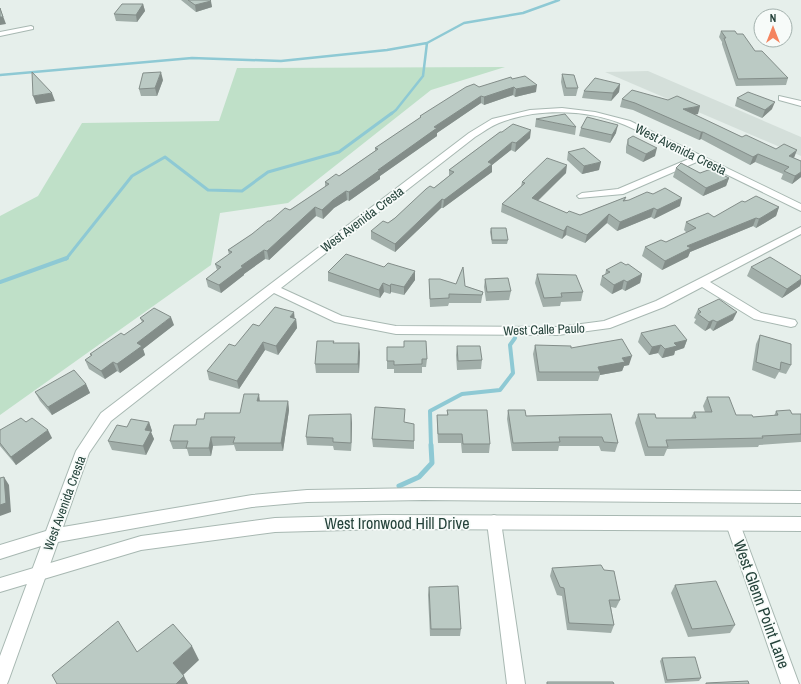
<svg xmlns="http://www.w3.org/2000/svg" width="801" height="684" viewBox="0 0 801 684" font-family="'Archivo Narrow',sans-serif">
	<style>
		.built { fill: #d4dfda }
		.green { fill: #bfe0c8 }
		.lines { fill: none; stroke-linecap: round; stroke-linejoin: round }
		.stream-far3 { stroke: #8ec9d4; stroke-width: 2.5 }
		.stream-far2 { stroke: #8ec9d4; stroke-width: 3 }
		.stream-far1 { stroke: #8ec9d4; stroke-width: 4 }
		.stream { stroke: #8ec9d4; stroke-width: 5 }
		.minor-casing { stroke: #a8b8b2; stroke-width: 2 }
		.tertiary-casing { stroke: #a8b8b2; stroke-width: 2 }
		.minor { fill: #fff; fill-rule: evenodd }
		.tertiary { fill: #fff; fill-rule: evenodd }
		.wall { fill: #a1aea9 }
		.shaded-wall { fill: #838d89 }
		.building { fill: #bbcac4; stroke: #838d89 }
		.labels { text-anchor: middle; stroke-width: 3.5; stroke-linejoin: round; paint-order: stroke }
		.street-label { font-size: 13px; fill: #24423a; stroke: #f7fbf9 }
		.near-street-label { font-size: 16px; fill: #24423a; stroke: #f7fbf9 }
	</style>
	<rect width="100%" height="100%" fill="#e6efeb"/>
	<!-- built -->
	<path class="built" d="M 648,71 L 801,137 L 801,156 L 605,72 Z"/>
	<!-- green -->
	<path class="green" d="M 505,67 L 431,90 L 288,203 L 220,213 L 211,265 L 0,415 L 0,216 L 38,196 L 82,123 L 219,121 L 237,68 Z"/>
	<g class="lines">
		<!-- stream-far3 -->
		<path class="stream-far3" d="M 0,75 L 192,58 L 281,61 L 387,50 L 427,43
			M 391,114 L 396,110 L 423,76 L 427,43 L 464,23 L 523,13 L 559,0"/>
		<!-- stream-far2 -->
		<path class="stream-far2" d="M 66,259 L 132,176 L 165,157 L 208,190 L 242,191 L 268,172 L 339,152 L 392,113"/>
		<!-- stream-far1 -->
		<path class="stream-far1" d="M 0,282 L 67,258
			M 431,446 L 430,411 L 462,394 L 500,390 L 513,373 L 510,345 L 515,338"/>
		<!-- stream -->
		<path class="stream" d="M 399,486 L 419,477 L 432,463 L 431,445"/>
		<defs>
			<path id="minor" d="M 31,26 L 33,27 L 33,29 L 0,36 L 0,32 Z
				M 779,96 L 801,101 L 801,106 L 779,100 Z
				M 562,108 L 595,112 L 630,121 L 801,204 L 801,211 L 699,161 L 623,194 L 579,198 L 577,196 L 582,193 L 618,189 L 691,158 C 669,147 648,135 625,125 C 587,109 537,108 499,123 C 491,126 483,132 475,137 L 281,288 L 342,316 L 396,326 L 558,327 L 604,321 L 656,301 L 801,227 L 801,234 L 710,282 L 761,313 L 795,320 L 797,323 L 795,326 L 791,327 L 754,319 L 702,287 L 664,307 L 610,328 L 558,335 L 396,334 L 335,322 L 274,293 L 111,421 L 89,453 L 63,527 L 252,495 L 307,490 L 423,488 L 801,491 L 801,503 L 423,500 L 307,502 L 252,507 L 58,542 L 9,679 L 7,684 L 0,684 L 0,656 L 41,546 L 0,559 L 0,545 L 46,531 L 76,451 L 101,413 L 469,133 L 492,119 L 530,110 Z
				M 494,515 L 499,517 L 501,522 L 525,684 L 507,684 L 487,522 L 489,517 Z
				M 733,517 L 738,519 L 740,524 L 799,684 L 781,684 L 726,524 L 728,519 Z"/>
			<path id="tertiary" d="M 383,515 L 801,517 L 801,531 L 383,529 L 275,532 L 141,550 L 0,592 L 0,578 L 141,536 L 275,518 Z"/>
		</defs>
		<!-- minor casing -->
		<use href="#minor" class="minor-casing"/>
		<!-- tertiary casing -->
		<use href="#tertiary" class="tertiary-casing"/>
		<!-- minor -->
		<use href="#minor" class="minor"/>
		<!-- tertiary -->
		<use href="#tertiary" class="tertiary"/>
	</g>
	<!-- wall -->
	<path class="wall" d="M 181,0 L 210,0 L 212,7 L 196,12 Z
		M 143,4 L 145,11 L 137,22 L 116,21 L 114,14 Z
		M 721,31 L 737,34 L 755,51 L 788,78 L 786,85 L 736,86 L 722,44 L 722,42 L 719,37 Z
		M 562,74 L 578,88 L 576,96 L 564,96 L 561,82 Z
		M 512,79 L 536,92 L 515,97 L 513,95 L 484,105 L 481,103 L 437,133 L 437,136 L 380,176 L 380,179 L 349,201 L 347,200 L 334,208 L 323,219 L 316,216 L 269,260 L 265,259 L 244,274 L 244,275 L 221,293 L 208,287 L 206,279 L 217,270 L 215,264 L 229,255 L 228,250 L 325,187 L 325,182 L 339,176 L 375,151 L 375,148 L 420,118 L 420,116 L 479,87 Z
		M 163,80 L 157,96 L 141,96 L 139,89 Z
		M 620,84 L 619,92 L 611,101 L 582,98 L 584,91 Z
		M 737,98 L 772,109 L 762,118 L 735,106 Z
		M 622,99 L 698,114 L 694,115 L 742,137 L 801,161 L 801,177 L 792,184 L 781,179 L 783,174 L 755,162 L 750,165 L 701,139 L 699,140 L 633,110 L 620,107 Z
		M 536,119 L 576,127 L 575,135 L 535,127 Z
		M 581,128 L 616,133 L 610,143 L 579,136 Z
		M 500,132 L 530,138 L 515,152 L 511,150 L 492,165 L 492,172 L 443,208 L 441,208 L 395,252 L 371,239 L 371,231 L 388,223 L 395,218 L 449,176 L 449,170 Z
		M 628,139 L 655,156 L 643,162 L 626,153 L 626,147 Z
		M 568,152 L 599,170 L 582,174 L 567,160 Z
		M 676,168 L 700,173 L 729,178 L 726,186 L 703,196 L 673,177 Z
		M 566,173 L 538,201 L 567,213 L 580,215 L 626,197 L 625,201 L 680,206 L 654,219 L 651,217 L 617,231 L 607,223 L 585,243 L 566,235 L 562,239 L 501,212 L 502,204 L 521,186 L 522,182 Z
		M 745,202 L 779,207 L 776,216 L 756,228 L 753,226 L 690,252 L 688,257 L 662,270 L 642,256 L 645,247 L 666,242 L 687,233 L 684,230 L 686,222 L 714,217 Z
		M 491,228 L 508,240 L 507,244 L 492,244 L 490,232 Z
		M 626,265 L 642,274 L 640,283 L 625,291 L 622,289 L 612,294 L 600,285 L 602,276 L 605,275 L 606,270 Z
		M 751,267 L 800,286 L 782,298 L 747,276 Z
		M 328,272 L 415,280 L 404,295 L 391,292 L 390,294 L 384,292 L 380,298 L 328,281 Z
		M 537,274 L 583,292 L 581,301 L 561,302 L 560,306 L 543,307 L 535,283 Z
		M 429,279 L 465,286 L 483,292 L 481,303 L 449,303 L 448,306 L 430,307 L 429,288 Z
		M 485,279 L 511,291 L 509,300 L 486,301 L 484,287 Z
		M 698,309 L 733,320 L 713,331 L 710,328 L 705,331 L 694,323 L 696,319 L 694,318 Z
		M 140,318 L 174,325 L 143,349 L 145,355 L 120,373 L 117,371 L 105,379 L 89,369 L 85,360 L 91,356 L 90,354 L 124,335 L 142,322 Z
		M 295,319 L 296,319 L 297,328 L 278,355 L 265,350 L 239,389 L 209,380 L 207,371 L 259,326 Z
		M 641,333 L 687,340 L 684,348 L 675,351 L 674,355 L 662,358 L 658,353 L 649,355 L 638,342 Z
		M 760,335 L 791,365 L 786,374 L 779,372 L 775,379 L 752,370 L 756,344 Z
		M 334,341 L 334,343 L 360,352 L 359,373 L 316,373 L 315,364 Z
		M 535,345 L 571,348 L 629,365 L 624,366 L 622,371 L 600,375 L 598,381 L 537,381 L 533,354 Z
		M 457,346 L 482,360 L 481,369 L 457,370 L 456,355 Z
		M 387,347 L 427,359 L 426,367 L 422,367 L 422,373 L 394,373 L 394,369 L 387,369 Z
		M 86,384 L 90,393 L 52,415 L 40,401 L 35,392 Z
		M 707,397 L 736,415 L 753,417 L 774,416 L 776,411 L 792,414 L 801,414 L 801,442 L 759,445 L 758,447 L 667,449 L 664,456 L 645,456 L 635,423 L 638,414 L 656,418 L 691,418 L 694,412 L 705,412 L 703,406 Z
		M 260,401 L 288,401 L 289,410 L 283,451 L 236,451 L 234,445 L 213,446 L 211,456 L 189,456 L 187,449 L 173,449 L 170,441 L 196,425 L 204,419 L 240,413 Z
		M 447,410 L 490,444 L 489,453 L 462,453 L 461,443 L 438,443 L 437,424 L 437,415 L 447,415 Z
		M 508,410 L 526,416 L 611,414 L 618,443 L 615,452 L 601,451 L 599,446 L 559,446 L 558,451 L 512,451 L 507,419 Z
		M 26,422 L 52,438 L 16,465 L 0,446 L 0,430 Z
		M 149,422 L 152,431 L 151,432 L 154,439 L 146,455 L 112,450 L 108,441 L 127,427 Z
		M 352,423 L 351,451 L 334,450 L 333,446 L 307,445 L 306,437 Z
		M 414,424 L 414,449 L 373,447 L 372,439 Z
		M 552,568 L 620,600 L 616,608 L 611,607 L 614,625 L 611,633 L 567,630 L 562,596 L 557,595 L 550,576 Z
		M 675,585 L 735,625 L 730,633 L 688,637 L 671,593 Z
		M 429,587 L 461,629 L 460,636 L 430,636 L 428,595 Z
		M 662,658 L 701,678 L 699,681 L 665,683 L 660,661 Z"/>
	<!-- shaded-wall -->
	<path class="shaded-wall" d="M 211,1 L 212,7 L 196,12 L 195,5 Z
		M 143,4 L 145,11 L 137,22 L 136,15 Z
		M 0,8 L 6,24 L 0,25 Z
		M 161,72 L 163,80 L 157,96 L 155,88 Z
		M 620,84 L 619,92 L 611,101 L 613,93 Z
		M 537,85 L 536,92 L 515,97 L 516,89 Z
		M 514,87 L 513,95 L 484,105 L 484,97 Z
		M 52,93 L 55,101 L 36,104 L 33,96 Z
		M 481,96 L 481,103 L 437,133 L 437,136 L 380,176 L 380,179 L 349,201 L 349,192 L 378,170 L 434,127 Z
		M 775,102 L 772,109 L 762,118 L 765,110 Z
		M 700,106 L 698,114 L 680,117 L 683,109 Z
		M 618,125 L 616,133 L 610,143 L 612,135 Z
		M 531,130 L 530,138 L 515,152 L 516,143 Z
		M 701,132 L 703,132 L 701,139 L 699,140 Z
		M 512,142 L 511,150 L 492,165 L 492,172 L 443,208 L 444,200 L 488,162 Z
		M 657,148 L 655,156 L 643,162 L 646,154 Z
		M 797,150 L 794,158 L 789,156 Z
		M 758,154 L 755,162 L 750,165 L 753,157 Z
		M 601,162 L 599,170 L 582,174 L 584,166 Z
		M 567,165 L 566,173 L 531,207 L 532,198 Z
		M 801,172 L 801,177 L 792,184 L 795,176 Z
		M 729,178 L 726,186 L 703,196 L 706,188 Z
		M 346,191 L 347,200 L 334,208 L 323,219 L 322,210 L 333,200 Z
		M 682,198 L 680,206 L 654,219 L 657,210 Z
		M 442,199 L 441,208 L 395,252 L 395,244 Z
		M 315,207 L 316,216 L 269,260 L 267,251 Z
		M 779,207 L 776,216 L 756,228 L 759,219 Z
		M 654,208 L 651,217 L 617,231 L 620,222 Z
		M 609,214 L 607,223 L 585,243 L 587,235 Z
		M 756,218 L 753,226 L 690,252 L 688,257 L 662,270 L 665,261 L 687,246 Z
		M 567,226 L 566,235 L 562,239 L 564,231 Z
		M 264,250 L 265,259 L 244,274 L 244,275 L 221,293 L 219,285 L 241,266 Z
		M 415,271 L 415,280 L 404,295 L 404,287 Z
		M 642,274 L 640,283 L 625,291 L 627,282 Z
		M 801,279 L 801,284 L 800,286 L 782,298 L 787,289 Z
		M 624,280 L 622,289 L 612,294 L 614,285 Z
		M 383,283 L 384,292 L 380,298 L 379,290 Z
		M 391,284 L 391,292 L 390,294 L 390,286 Z
		M 294,312 L 295,321 L 296,319 L 297,328 L 278,355 L 276,346 L 290,317 Z
		M 737,312 L 733,320 L 713,331 L 717,322 Z
		M 171,317 L 174,325 L 143,349 L 145,355 L 120,373 L 117,364 L 137,343 Z
		M 713,320 L 710,328 L 705,331 L 709,322 Z
		M 687,340 L 684,348 L 675,351 L 674,355 L 662,358 L 665,349 L 674,343 Z
		M 263,342 L 265,350 L 239,389 L 237,381 Z
		M 359,343 L 360,352 L 359,373 L 358,364 Z
		M 661,345 L 658,353 L 649,355 L 652,347 Z
		M 632,356 L 629,365 L 624,366 L 622,371 L 600,375 L 600,372 L 598,367 L 622,358 Z
		M 113,362 L 117,371 L 105,379 L 101,371 Z
		M 86,384 L 90,393 L 52,415 L 48,407 Z
		M 259,394 L 260,402 L 257,401 Z
		M 288,401 L 289,410 L 283,451 L 281,443 Z
		M 351,414 L 352,423 L 351,451 Z
		M 149,422 L 152,431 L 151,432 L 154,439 L 146,455 L 143,446 L 145,430 Z
		M 48,430 L 52,438 L 16,465 L 11,457 Z
		M 211,437 L 213,446 L 211,456 L 209,448 Z
		M 4,477 L 9,485 L 11,512 L 0,516 L 0,505 Z
		M 192,646 L 199,660 L 181,677 L 173,663 Z
		M 184,676 L 188,684 L 176,684 Z"/>
	<!-- building -->
	<path class="building" d="M 188,0 L 210,0 L 211,1 L 195,5 Z
		M 122,4 L 143,4 L 136,15 L 114,14 Z
		M 0,8 L 3,17 L 0,17 Z
		M 721,31 L 735,31 L 737,34 L 743,34 L 755,51 L 762,51 L 788,78 L 738,79 L 724,38 L 726,38 Z
		M 32,72 L 52,93 L 33,96 Z
		M 161,72 L 155,88 L 139,89 L 143,73 Z
		M 562,74 L 574,75 L 578,88 L 566,88 Z
		M 525,76 L 537,85 L 516,89 L 514,87 L 484,97 L 481,96 L 434,127 L 437,128 L 378,170 L 380,170 L 349,192 L 346,191 L 333,200 L 322,210 L 315,207 L 267,251 L 264,250 L 241,266 L 243,267 L 219,285 L 206,279 L 221,267 L 215,264 L 232,252 L 228,250 L 252,234 L 268,221 L 270,221 L 285,208 L 290,210 L 329,184 L 325,182 L 336,174 L 339,176 L 378,149 L 375,148 L 421,117 L 420,116 L 466,87 L 474,84 L 479,87 L 511,77 L 512,79 Z
		M 595,78 L 620,84 L 613,93 L 584,91 Z
		M 632,90 L 668,100 L 677,96 L 700,106 L 683,109 L 742,137 L 746,135 L 776,149 L 784,144 L 797,150 L 789,156 L 801,161 L 801,172 L 795,176 L 784,171 L 789,167 L 758,154 L 753,157 L 703,132 L 701,132 L 635,103 L 622,99 Z
		M 748,92 L 775,102 L 765,110 L 737,98 Z
		M 565,114 L 576,127 L 536,119 Z
		M 587,117 L 618,125 L 612,135 L 581,128 Z
		M 513,124 L 531,130 L 516,143 L 512,142 L 488,162 L 492,164 L 444,200 L 442,199 L 395,244 L 371,231 L 383,221 L 388,223 L 395,218 L 426,189 L 430,186 L 434,188 L 454,172 L 449,170 L 500,132 L 502,132 Z
		M 633,136 L 657,148 L 646,154 L 628,145 L 628,139 Z
		M 584,148 L 601,162 L 584,166 L 568,152 Z
		M 547,158 L 567,165 L 532,198 L 567,213 L 569,211 L 580,215 L 626,197 L 623,201 L 629,200 L 647,192 L 653,194 L 665,188 L 682,198 L 657,210 L 654,208 L 620,222 L 609,214 L 587,235 L 567,226 L 564,231 L 502,204 L 525,183 L 522,182 Z
		M 681,163 L 700,173 L 711,169 L 729,178 L 706,188 L 676,168 Z
		M 756,196 L 779,207 L 759,219 L 756,218 L 687,246 L 691,248 L 665,261 L 645,247 L 661,240 L 666,242 L 696,228 L 686,222 L 708,213 L 714,217 L 742,201 L 745,202 Z
		M 491,228 L 506,228 L 508,240 L 492,240 Z
		M 346,254 L 384,267 L 388,263 L 415,271 L 404,287 L 391,284 L 390,286 L 383,283 L 379,290 L 328,272 Z
		M 770,257 L 801,276 L 801,279 L 787,289 L 751,267 Z
		M 621,262 L 626,265 L 628,264 L 642,274 L 627,282 L 624,280 L 614,285 L 602,276 L 610,272 L 606,270 Z
		M 463,267 L 465,286 L 483,292 L 482,295 L 449,294 L 449,298 L 430,299 L 429,279 L 440,279 L 456,284 Z
		M 537,274 L 576,275 L 583,292 L 561,293 L 562,297 L 544,298 Z
		M 508,278 L 511,291 L 487,292 L 485,279 Z
		M 719,299 L 737,312 L 717,322 L 713,320 L 709,322 L 698,314 L 701,312 L 698,309 Z
		M 275,307 L 294,312 L 290,317 L 296,319 L 276,346 L 263,342 L 237,381 L 207,371 L 229,344 L 235,346 L 253,324 L 259,326 Z
		M 154,308 L 171,317 L 137,343 L 142,346 L 117,364 L 113,362 L 101,371 L 85,360 L 92,355 L 90,354 L 121,333 L 124,335 L 144,321 L 140,318 Z
		M 675,325 L 687,340 L 674,343 L 677,346 L 665,349 L 661,345 L 652,347 L 641,333 Z
		M 760,335 L 791,344 L 791,365 L 781,362 L 780,370 L 756,362 Z
		M 622,339 L 632,356 L 622,358 L 625,362 L 598,367 L 600,372 L 539,372 L 535,345 L 571,346 L 571,348 Z
		M 317,341 L 334,341 L 333,343 L 359,343 L 358,364 L 315,364 Z
		M 404,341 L 426,341 L 427,359 L 422,359 L 422,364 L 394,365 L 394,361 L 387,361 L 387,347 L 404,347 Z
		M 457,346 L 480,346 L 482,360 L 458,361 Z
		M 74,370 L 86,384 L 48,407 L 35,392 Z
		M 244,394 L 259,394 L 257,401 L 288,401 L 281,443 L 233,443 L 235,437 L 211,437 L 209,448 L 186,448 L 188,441 L 170,441 L 174,425 L 196,425 L 197,419 L 204,419 L 205,413 L 240,413 Z
		M 707,397 L 729,397 L 736,415 L 752,415 L 753,417 L 778,415 L 776,411 L 790,410 L 792,414 L 801,414 L 801,434 L 762,436 L 763,438 L 666,440 L 668,447 L 648,447 L 638,414 L 655,414 L 656,418 L 696,418 L 694,412 L 712,412 Z
		M 375,407 L 405,409 L 404,422 L 414,424 L 414,441 L 372,439 Z
		M 447,410 L 487,410 L 490,444 L 463,444 L 462,434 L 438,434 L 437,415 L 448,415 Z
		M 508,410 L 525,410 L 526,416 L 611,414 L 618,443 L 604,442 L 602,437 L 559,437 L 560,442 L 513,443 Z
		M 351,414 L 351,443 L 333,442 L 333,438 L 306,437 L 309,415 Z
		M 21,418 L 26,422 L 32,418 L 48,430 L 11,457 L 0,443 L 0,430 Z
		M 131,419 L 149,422 L 145,430 L 151,431 L 143,446 L 108,441 L 117,425 L 127,427 Z
		M 4,477 L 6,503 L 0,505 L 0,478 Z
		M 601,565 L 604,570 L 614,571 L 620,600 L 609,600 L 614,625 L 569,623 L 564,588 L 560,587 L 552,568 Z
		M 716,581 L 735,625 L 692,629 L 675,585 Z
		M 458,586 L 461,629 L 431,629 L 429,587 Z
		M 118,621 L 137,652 L 173,624 L 192,646 L 173,663 L 184,676 L 176,684 L 57,684 L 52,675 Z
		M 695,657 L 701,678 L 667,680 L 662,658 Z
		M 748,681 L 749,684 L 706,684 L 706,683 Z
		M 547,682 L 613,682 L 614,684 L 547,684 Z"/>
	<g class="labels">
		<!-- street labels -->
		<g class="street-label">
			<text transform="translate(681 149) rotate(26)" y="5">West Avenida Cresta</text>
			<text transform="translate(362 219) rotate(-37)" y="5">West Avenida Cresta</text>
			<text transform="translate(544 329) rotate(-2)" y="5">West Calle Paulo</text>
			<text transform="translate(64 503) rotate(-70)" y="5">West Avenida Cresta</text>
		</g>
		<!-- near-street labels -->
		<g class="near-street-label">
			<text x="397" y="529">West Ironwood Hill Drive</text>
			<text transform="translate(762 604) rotate(70)" y="6">West Glenn Point Lane</text>
		</g>
	</g>
	<!-- north arrow -->
	<g transform="translate(773 28)"><circle r="19" fill="#f7fbf9" stroke="#a3b1ad"/>
	<path d="M0-3L7 15L0 10L-7 15Z" fill="#f4845f"/>
	<text y="-6" font-size="11" font-weight="bold" text-anchor="middle" fill="#24423a">N</text>
	</g>
</svg>
